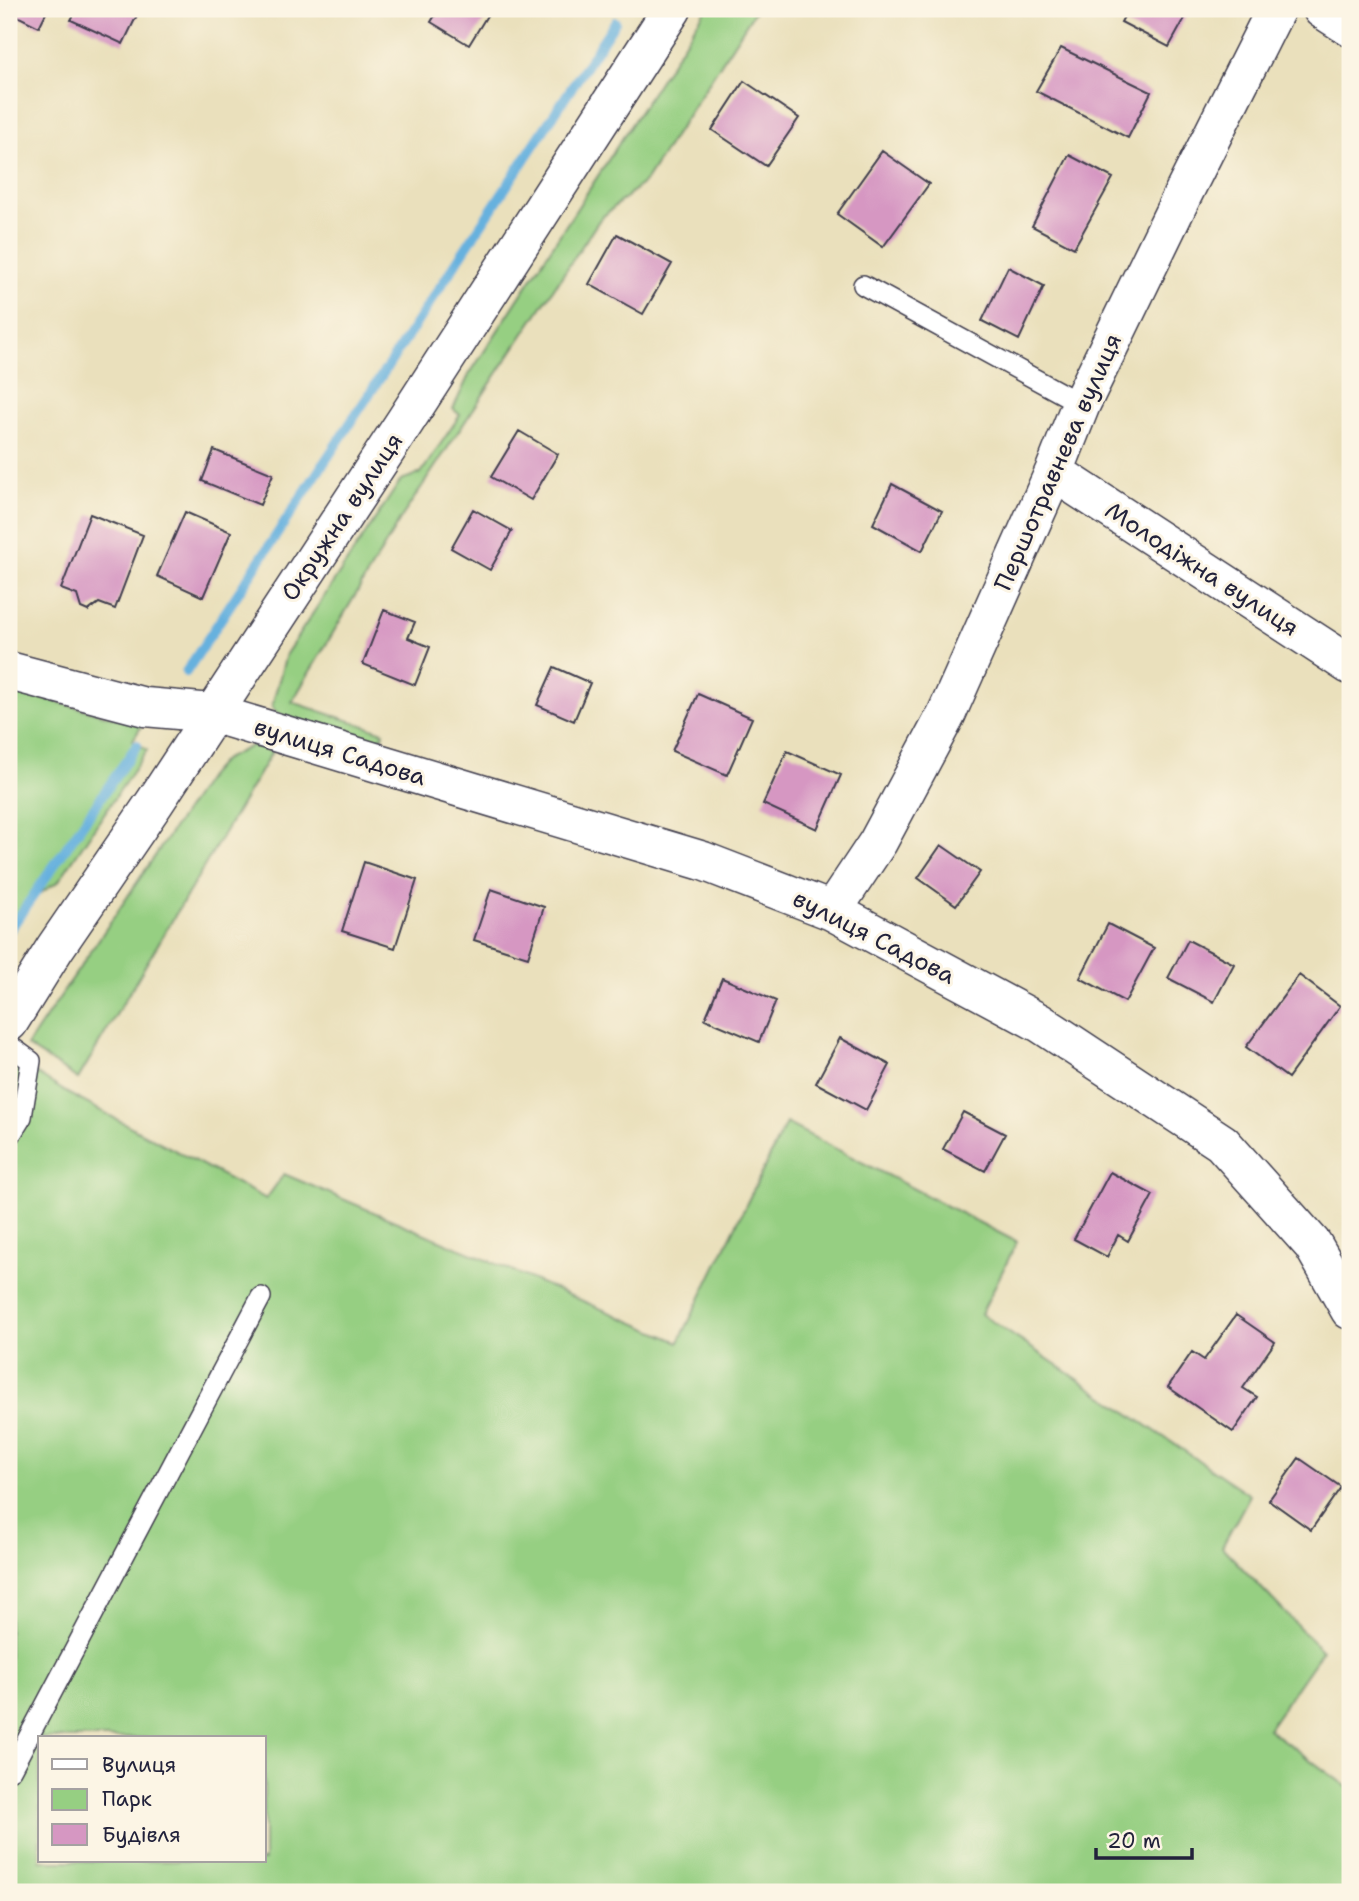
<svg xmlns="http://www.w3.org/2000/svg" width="1359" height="1901" viewBox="0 0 1359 1901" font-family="'Shantell Sans',sans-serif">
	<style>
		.green { fill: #96cf82; stroke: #5c785e; stroke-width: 2; fill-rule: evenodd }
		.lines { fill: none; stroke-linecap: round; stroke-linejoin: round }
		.stream { stroke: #66b1de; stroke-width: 10 }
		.building { fill: #d697c2 }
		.lane-casing { stroke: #403e4e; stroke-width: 22 }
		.street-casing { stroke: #403e4e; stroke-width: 41 }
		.highway-casing { stroke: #403e4e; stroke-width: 41 }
		.lane { stroke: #fff; stroke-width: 19 }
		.street { stroke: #fff; stroke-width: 38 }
		.highway { stroke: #fff; stroke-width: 38 }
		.labels { text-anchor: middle; stroke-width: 6; stroke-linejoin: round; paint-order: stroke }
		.street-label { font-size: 24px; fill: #22223b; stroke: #fcf5e5 }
	</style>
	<rect width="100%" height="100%" fill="#fcf5e5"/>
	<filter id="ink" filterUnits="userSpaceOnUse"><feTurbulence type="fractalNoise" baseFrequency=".0143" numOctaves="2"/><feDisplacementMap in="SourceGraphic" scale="14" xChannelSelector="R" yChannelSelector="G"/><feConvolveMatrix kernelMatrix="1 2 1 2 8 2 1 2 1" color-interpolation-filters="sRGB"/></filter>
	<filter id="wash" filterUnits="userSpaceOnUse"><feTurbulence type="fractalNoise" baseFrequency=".00686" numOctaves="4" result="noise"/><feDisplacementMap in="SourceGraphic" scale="28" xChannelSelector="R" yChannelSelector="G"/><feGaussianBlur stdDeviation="1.57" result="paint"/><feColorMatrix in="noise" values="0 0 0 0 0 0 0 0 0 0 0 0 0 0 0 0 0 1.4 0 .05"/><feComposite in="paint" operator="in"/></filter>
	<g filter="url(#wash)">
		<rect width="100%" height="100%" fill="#eae0bc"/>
		<!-- green -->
		<path class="green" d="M 706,9 L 756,9 L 646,180 L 600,219 L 401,518 L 292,702 L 384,732 L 377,746 L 277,714 L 272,706 L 286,654 L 401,480 L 421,473 L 460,415 L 453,409 L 469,375 Z
			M 9,689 L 142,725 L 133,740 L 147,750 L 58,882 L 23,904 L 9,925 Z
			M 253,745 L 272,752 L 78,1079 L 27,1046 L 208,777 L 223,760 Z
			M 13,1059 L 69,1094 L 266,1199 L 284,1174 L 679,1342 L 786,1123 L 1017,1242 L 981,1314 L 1250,1495 L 1222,1547 L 1322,1651 L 1268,1729 L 1350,1789 L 1350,1892 L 9,1892 L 9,1066 ZM 40,1738 L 264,1738 L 264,1861 L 40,1861 Z"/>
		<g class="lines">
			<!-- stream -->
			<path class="stream" d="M 186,672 L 615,22
				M 9,931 L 137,745"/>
		</g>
		<g id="blocks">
			<!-- building -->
			<path class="building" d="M 9,9 L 48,9 L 39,27 L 9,12 Z
				M 77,9 L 140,9 L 123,44 L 71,20 Z
				M 439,9 L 491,9 L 469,45 L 431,22 Z
				M 1128,9 L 1190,9 L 1169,47 L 1121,22 Z
				M 1061,48 L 1151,92 L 1128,138 L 1036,91 Z
				M 744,81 L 799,118 L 766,166 L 712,130 Z
				M 882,151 L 929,184 L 883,247 L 837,214 Z
				M 1069,155 L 1113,178 L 1074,248 L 1032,226 Z
				M 617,234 L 672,264 L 643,314 L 589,284 Z
				M 1008,267 L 1044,286 L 1019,340 L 982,321 Z
				M 519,431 L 558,454 L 531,500 L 491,477 Z
				M 214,450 L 273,474 L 260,505 L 202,481 Z
				M 892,484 L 942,511 L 922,551 L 873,524 Z
				M 473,509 L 512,531 L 490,570 L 451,548 Z
				M 185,512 L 231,532 L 203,597 L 157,576 Z
				M 90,514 L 143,535 L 115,609 L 99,603 L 88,611 L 81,608 L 77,595 L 61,589 Z
				M 384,610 L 415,622 L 408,638 L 430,647 L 415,685 L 363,664 Z
				M 554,667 L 590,683 L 574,721 L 537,705 Z
				M 698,694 L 752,718 L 727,775 L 672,751 Z
				M 787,751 L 841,775 L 817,829 L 763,804 Z
				M 941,845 L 980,872 L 956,905 L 918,878 Z
				M 364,862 L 417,880 L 395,948 L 342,931 Z
				M 491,889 L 544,907 L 528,957 L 474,940 Z
				M 1108,924 L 1154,948 L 1125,1002 L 1080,978 Z
				M 1188,940 L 1234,964 L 1214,1002 L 1168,978 Z
				M 1299,975 L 1340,1006 L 1288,1078 L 1246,1047 Z
				M 722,978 L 776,1001 L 759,1042 L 705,1019 Z
				M 840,1038 L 890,1065 L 866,1110 L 816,1083 Z
				M 963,1112 L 1005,1134 L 985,1171 L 943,1149 Z
				M 1110,1172 L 1153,1195 L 1128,1241 L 1118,1235 L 1107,1257 L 1074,1239 Z
				M 1236,1315 L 1275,1342 L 1243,1388 L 1257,1397 L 1233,1432 L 1168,1387 L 1192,1352 L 1204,1360 Z
				M 1299,1458 L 1341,1487 L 1311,1530 L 1269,1500 Z"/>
		</g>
	</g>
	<g filter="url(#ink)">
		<use href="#blocks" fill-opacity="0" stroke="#403e4e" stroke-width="2"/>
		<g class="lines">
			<defs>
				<path id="lane" d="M 863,285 L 1081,404
					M 9,1045 L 31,1061 L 22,1117 L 9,1138
					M 9,1769 L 11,1770 L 261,1297"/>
				<path id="street" d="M 1322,9 L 1350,27
					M 1054,472 L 1350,665
					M 9,671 L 145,707 L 212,713 L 703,861 L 832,911 L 1040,1023 L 1222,1143 L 1313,1245 L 1350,1310
					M 832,911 L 878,842 L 946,715 L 1054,472 L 1081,404 L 1182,196 L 1276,9"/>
				<path id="highway" d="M 9,1022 L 55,948 L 155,802 L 406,420 L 672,9"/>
			</defs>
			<!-- lane casing -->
			<use href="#lane" class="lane-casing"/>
			<!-- street casing -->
			<use href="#street" class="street-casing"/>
			<!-- highway casing -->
			<use href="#highway" class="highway-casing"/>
			<!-- lane -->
			<use href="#lane" class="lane"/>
			<!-- street -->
			<use href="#street" class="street"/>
			<!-- highway -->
			<use href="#highway" class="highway"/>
		</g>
	</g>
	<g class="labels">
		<!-- street labels -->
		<g class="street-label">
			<text transform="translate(1058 462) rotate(-66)" y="8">Першотравнева вулиця</text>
			<text transform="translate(342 517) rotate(-56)" y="8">Окружна вулиця</text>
			<text transform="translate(1202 569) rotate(33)" y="8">Молодіжна вулиця</text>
			<text transform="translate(340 752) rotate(17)" y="8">вулиця Садова</text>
			<text transform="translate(874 937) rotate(27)" y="8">вулиця Садова</text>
		</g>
	</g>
	<!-- margin -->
	<rect width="1359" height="1901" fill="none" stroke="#fcf5e5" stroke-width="35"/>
	<!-- legend -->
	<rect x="38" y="1736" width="228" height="126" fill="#fcf5e5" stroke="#a5a1a1" stroke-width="2"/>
	<rect x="52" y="1759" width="35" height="10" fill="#ffffff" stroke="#a5a1a1" stroke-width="2"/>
	<text x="102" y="1772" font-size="21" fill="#22223b">Вулиця</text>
	<rect x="52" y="1789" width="35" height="21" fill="#96cf82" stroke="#a5a1a1" stroke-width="2"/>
	<text x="102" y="1806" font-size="21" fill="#22223b">Парк</text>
	<rect x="52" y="1824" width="35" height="21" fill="#d697c2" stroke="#a5a1a1" stroke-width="2"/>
	<text x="102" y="1842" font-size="21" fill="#22223b">Будівля</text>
	<!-- scale -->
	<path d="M1096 1848v10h96v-10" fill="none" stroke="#22223b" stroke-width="3.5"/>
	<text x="1107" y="1848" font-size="21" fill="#22223b" stroke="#fcf5e5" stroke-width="5" paint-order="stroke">20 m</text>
</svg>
